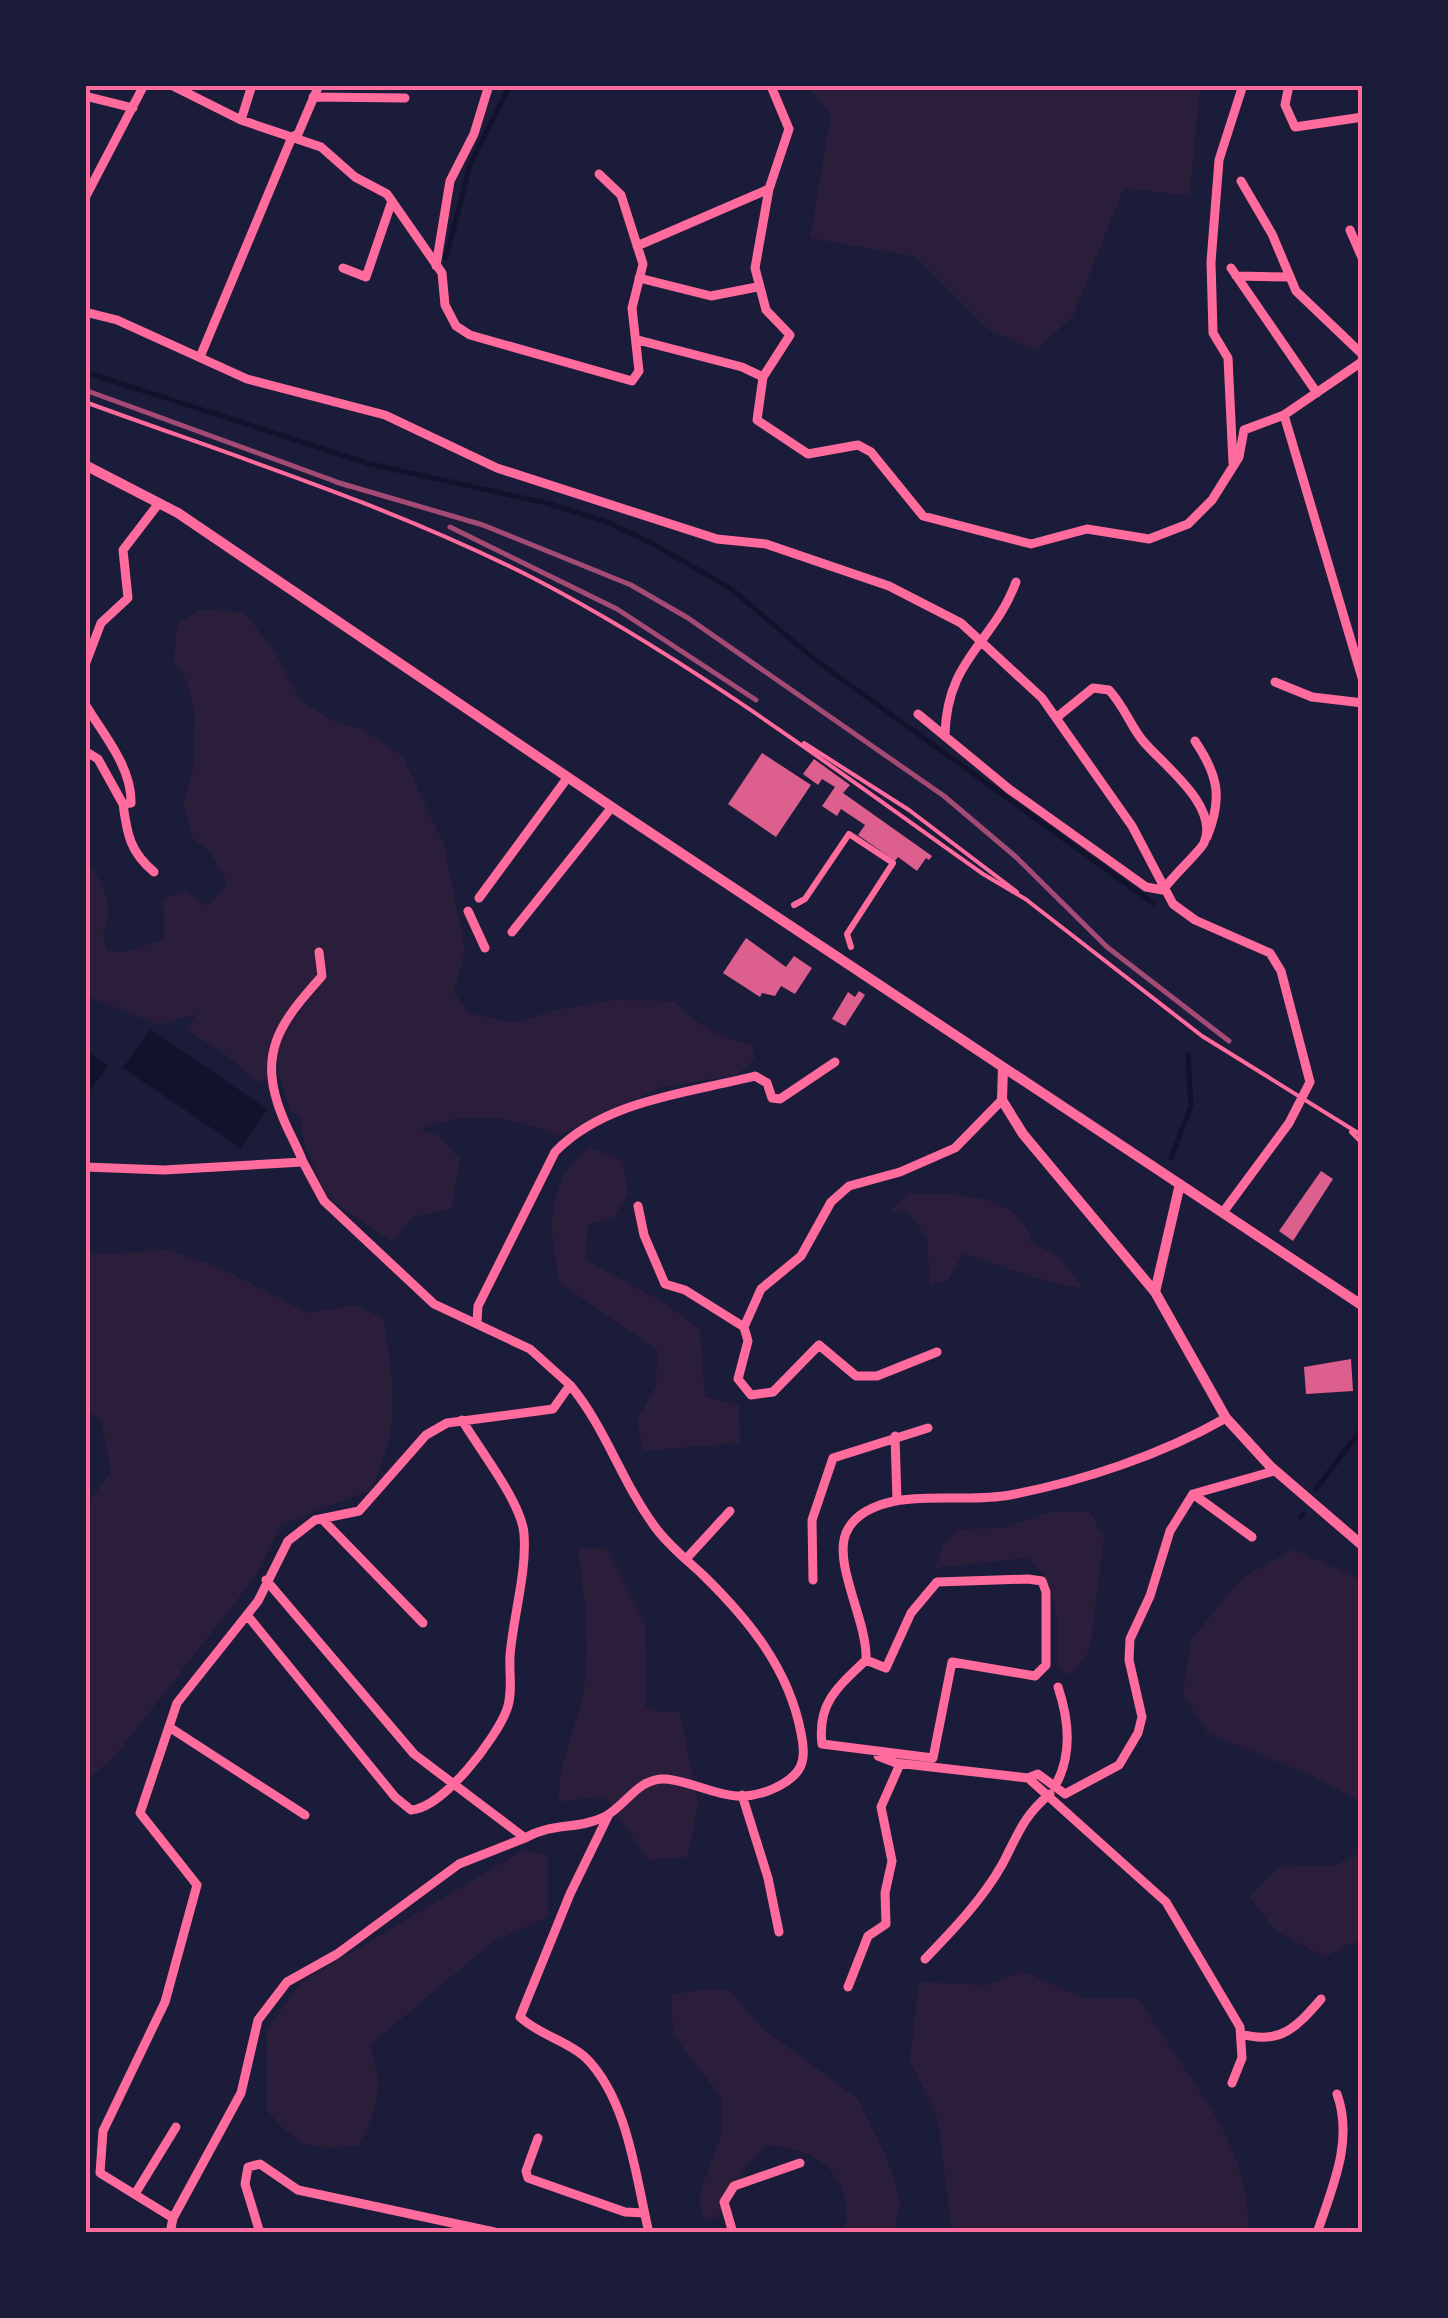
<svg xmlns="http://www.w3.org/2000/svg" width="1448" height="2318" viewBox="0 0 1448 2318" font-family="Poppins,sans-serif">
	<style>
		.green { fill: #2a1e3b }
		.water { fill: #12122b }
		.lines { fill: none; stroke-linecap: round; stroke-linejoin: round }
		.stream { stroke: #12122b; stroke-width: 5 }
		.building { fill: #dd5f8e }
		.service { stroke: #ff6b9d; stroke-width: 4 }
		.pedestrian { stroke: #ff6b9d; stroke-width: 6 }
		.minor { stroke: #ff6b9d; stroke-width: 9 }
		.tertiary { stroke: #ff6b9d; stroke-width: 10 }
		.rail { stroke: #a44b75; stroke-width: 5 }
		.neatline { fill: none; stroke: #ff6b9d; stroke-width: 4 }
	</style>
	<rect width="100%" height="100%" fill="#1b1b3a"/>
	<!-- green -->
	<path class="green" d="M 807,85 L 1200,85 L 1190,196 L 1124,188 L 1073,316 L 1036,351 L 989,330 L 916,257 L 810,238 L 831,115 Z
		M 199,610 L 244,612 L 273,649 L 301,701 L 335,722 L 362,729 L 402,756 L 444,844 L 465,950 L 454,992 L 468,1013 L 515,1023 L 555,1010 L 614,1000 L 674,1001 C 698,1026 719,1037 752,1045 L 755,1059 L 737,1075 L 659,1088 L 559,1136 C 511,1117 469,1108 420,1130 L 437,1134 L 460,1159 L 452,1209 L 412,1217 L 392,1242 L 326,1197 L 305,1145 L 299,1114 L 291,1112 L 278,1075 L 276,1043 L 329,973 L 323,964 L 322,976 C 296,1008 266,1034 275,1078 L 258,1082 L 221,1051 L 187,1031 L 196,1014 L 159,1025 L 85,995 L 85,861 C 104,881 116,907 103,934 L 108,951 L 127,952 L 164,939 L 163,899 L 185,891 L 208,906 L 228,884 L 209,850 L 193,839 L 183,804 L 194,765 L 195,715 L 186,679 L 174,662 L 177,624 Z
		M 589,1147 L 623,1161 L 628,1193 L 614,1218 L 588,1225 L 586,1260 L 666,1304 L 700,1330 L 705,1397 L 739,1405 L 740,1443 L 643,1451 L 637,1420 L 656,1386 L 657,1350 L 560,1283 C 548,1231 544,1184 589,1147 Z
		M 909,1193 C 949,1194 1021,1191 1031,1242 L 1058,1256 L 1084,1288 C 1042,1284 1004,1265 963,1254 L 948,1280 L 930,1285 L 927,1238 L 909,1213 L 890,1210 Z
		M 169,1250 L 223,1269 L 308,1313 L 356,1305 L 384,1319 C 394,1392 402,1421 371,1490 L 281,1525 L 255,1577 L 115,1756 L 85,1782 L 85,1507 L 111,1472 L 101,1420 L 85,1407 L 85,1255 Z
		M 1051,1512 L 1090,1512 L 1104,1537 L 1090,1650 L 1070,1675 L 1057,1665 C 1057,1622 1063,1588 1027,1558 L 935,1568 L 943,1545 L 958,1529 L 1001,1528 Z
		M 607,1547 L 645,1623 L 646,1707 L 661,1712 L 680,1711 L 698,1806 L 687,1857 L 648,1860 L 605,1796 L 559,1802 C 557,1759 580,1722 585,1681 C 590,1636 584,1593 578,1549 Z
		M 1294,1549 L 1363,1581 L 1363,1803 L 1314,1777 L 1208,1733 L 1183,1694 L 1191,1639 L 1243,1577 Z
		M 524,1850 L 548,1855 L 548,1917 L 494,1941 L 370,2045 C 383,2087 380,2107 358,2146 C 307,2151 301,2148 267,2111 L 267,2030 L 301,1982 Z
		M 1363,1851 L 1363,1937 L 1325,1957 L 1276,1931 L 1249,1897 L 1279,1867 L 1334,1866 Z
		M 1022,1971 L 1083,1998 L 1139,1998 C 1185,2079 1249,2134 1249,2233 L 952,2233 L 938,2120 L 910,2061 L 919,1982 L 988,1985 Z
		M 703,1989 L 729,1990 L 762,2028 L 857,2098 L 887,2158 L 901,2202 L 894,2233 L 837,2233 L 847,2223 C 847,2170 817,2149 767,2145 L 749,2163 L 717,2217 L 703,2221 L 699,2195 L 721,2135 L 721,2097 L 673,2035 L 671,1995 Z"/>
	<!-- water -->
	<path class="water" d="M 150,1029 L 267,1109 L 241,1148 L 123,1068 Z
		M 85,1049 L 108,1066 L 85,1098 Z"/>
	<g class="lines">
		<!-- stream -->
		<path class="stream" d="M 446,258 L 470,165 L 510,85
			M 85,372 L 370,464 L 546,503 L 605,521 L 655,545 L 730,588 L 818,662 L 1153,903
			M 1171,1158 L 1191,1106 L 1188,1055
			M 1316,1489 L 1363,1427
			M 1301,1517 L 1303,1514"/>
	</g>
	<!-- building -->
	<path class="building" d="M 762,753 L 811,785 L 776,837 L 728,804 Z
		M 814,759 L 850,785 L 843,793 L 932,856 L 929,860 L 926,858 L 917,871 L 898,857 L 895,861 L 858,835 L 865,825 L 841,809 L 837,816 L 822,806 L 835,787 L 822,779 L 818,785 L 803,774 Z
		M 746,938 L 786,967 L 794,956 L 812,968 L 795,994 L 781,986 L 775,996 L 762,993 L 760,997 L 723,973 Z
		M 859,991 L 865,995 L 845,1026 L 832,1019 L 848,992 L 855,997 Z
		M 1321,1171 L 1333,1179 L 1293,1241 L 1279,1231 Z
		M 1351,1359 L 1353,1391 L 1306,1394 L 1304,1367 Z"/>
	<g class="lines">
		<!-- service -->
		<path class="service" d="M 85,402 C 236,457 392,506 535,579 C 694,662 837,771 983,874 L 1027,900
			M 804,743 L 909,810 L 1017,892
			M 1028,901 L 1202,1036 L 1363,1136
			M 1351,1132 L 1363,1144"/>
		<!-- pedestrian -->
		<path class="pedestrian" d="M 794,905 L 805,899 L 849,834 L 893,863 L 847,934 L 851,947"/>
		<!-- minor -->
		<path class="minor" d="M 171,85 L 241,120 L 252,85
			M 1289,85 L 1285,105 L 1295,127 L 1363,117
			M 85,96 L 133,108
			M 313,97 L 405,98
			M 241,120 L 321,147 L 355,177 L 387,194 L 442,273 L 445,305 L 456,326 L 470,335 L 632,381 L 639,371 L 632,308 L 643,264 L 621,195 L 599,174
			M 1241,181 L 1272,234 L 1296,291 L 1363,355
			M 85,198 L 144,85
			M 1350,230 L 1363,260
			M 637,246 L 769,189
			M 436,266 L 450,181 L 474,134 L 489,85
			M 343,268 L 366,277 L 392,201
			M 1231,268 L 1317,393
			M 1236,276 L 1288,277
			M 639,278 L 711,296 L 757,287
			M 85,312 L 117,320 L 247,379 L 385,415 L 497,468 L 717,539 L 766,544 L 889,586 L 961,623 L 1042,698 L 1132,826 L 1173,904 L 1195,920 L 1270,953 L 1281,971 L 1310,1082 L 1289,1123 L 1224,1211
			M 638,340 L 742,367 L 763,377 L 757,420 L 808,454 L 858,445 L 871,452 L 923,516 L 1031,544 L 1087,529 L 1149,539 L 1188,524 L 1212,500 L 1239,457 L 1244,430 L 1284,415 L 1363,361
			M 200,357 L 292,137 L 298,134 L 319,85
			M 763,377 L 790,335 L 766,310 L 755,268 L 769,189 L 789,129 L 771,86
			M 1284,415 L 1363,681
			M 1233,463 L 1228,358 L 1213,333 L 1211,262 L 1219,160 L 1243,85
			M 85,665 L 101,623 L 128,598 L 123,550 L 159,503
			M 1275,682 L 1312,697 L 1363,703
			M 85,704 C 103,734 132,767 131,803 L 123,804 L 98,759 L 85,751
			M 918,714 L 1009,789 L 1146,887 L 1163,890 C 1171,878 1201,850 1204,843 C 1220,806 1163,765 1143,741 C 1130,725 1124,706 1109,690 L 1093,688 L 1056,718
			M 945,736 C 946,659 993,644 1016,582
			M 1195,741 C 1218,775 1223,798 1207,837
			M 123,804 C 127,834 130,852 154,872
			M 479,898 L 568,777
			M 468,911 L 485,948
			M 512,932 L 612,807
			M 303,1162 C 297,1146 289,1133 283,1118 C 256,1053 280,1023 322,976 L 319,952
			M 85,1167 L 164,1170 L 303,1162 L 324,1201 L 434,1304 L 530,1349 L 570,1385 L 553,1409 L 447,1423 L 426,1435 L 359,1511 L 315,1520 L 288,1541 L 258,1601 L 177,1703 L 140,1813 L 197,1885 L 165,2002 L 103,2131 L 100,2173 L 173,2218 L 170,2233
			M 638,1206 L 644,1235 L 665,1284 L 685,1290 L 744,1327 L 761,1289 L 801,1256 L 831,1202 L 849,1186 L 900,1172 L 955,1148 L 1002,1100
			M 477,1322 L 478,1306 L 555,1152 C 605,1100 689,1093 755,1076 L 767,1083 L 772,1098 L 780,1099 L 835,1062
			M 744,1327 L 748,1341 L 738,1379 L 751,1395 L 773,1392 L 819,1345 L 856,1376 L 877,1376 L 937,1352
			M 895,1436 L 897,1501
			M 1193,1494 L 1252,1537
			M 322,1519 L 423,1623
			M 686,1559 L 730,1511
			M 266,1580 L 414,1754 L 525,1838 C 554,1822 577,1830 604,1817 C 626,1806 638,1777 666,1779 C 706,1783 731,1810 777,1787 C 803,1774 807,1760 801,1733 C 789,1669 749,1620 703,1575 C 687,1560 668,1545 655,1527 C 621,1481 606,1428 570,1385
			M 813,1580 L 812,1520 L 833,1458 L 928,1428
			M 247,1615 L 395,1797 L 411,1810 C 443,1808 496,1739 507,1709 C 513,1693 509,1673 510,1656 C 513,1617 527,1573 524,1534 C 522,1503 479,1449 462,1420
			M 866,1660 L 886,1668 L 911,1613 L 937,1582 L 1028,1579 L 1042,1581 L 1046,1592 L 1046,1665 L 1035,1676 L 952,1662 L 933,1758 L 822,1744 C 817,1703 838,1687 866,1660 C 868,1622 833,1565 846,1533 C 854,1514 876,1505 895,1501 C 932,1494 972,1502 1010,1495 C 1083,1481 1161,1455 1226,1418
			M 169,1727 L 305,1815
			M 878,1756 L 896,1763 L 1028,1778 L 1166,1902 L 1240,2027 L 1242,2058 L 1232,2083
			M 1028,1778 L 1038,1774 L 1065,1794 L 1119,1765 L 1138,1733 L 1142,1717 L 1129,1660 L 1130,1639 L 1150,1596 L 1170,1531 L 1193,1494 L 1274,1471
			M 1055,1786 C 1073,1755 1069,1720 1058,1687
			M 742,1795 L 768,1878 L 779,1932
			M 609,1814 L 570,1894 L 520,2017 C 539,2035 568,2041 586,2058 C 628,2100 636,2178 649,2233
			M 925,1959 C 953,1930 983,1899 1003,1863 C 1018,1834 1024,1815 1050,1794
			M 848,1987 L 868,1936 L 886,1924 L 885,1893 L 892,1861 L 881,1807 L 900,1764
			M 1241,2034 C 1280,2045 1296,2028 1321,1999
			M 538,2138 L 526,2171 L 528,2178 L 625,2212 L 644,2213
			M 135,2194 L 176,2127
			M 173,2218 L 241,2093 L 258,2020 L 287,1982 L 337,1954 L 459,1864 L 525,1838
			M 260,2233 L 245,2184 L 248,2167 L 260,2164 L 298,2190 L 499,2233
			M 733,2233 L 724,2202 L 734,2186 L 800,2163
			M 1317,2233 C 1332,2188 1354,2141 1337,2094"/>
		<!-- tertiary -->
		<path class="tertiary" d="M 85,465 L 178,513 L 622,814 L 1363,1306
			M 1003,1067 L 1002,1100 L 1023,1134 L 1155,1292
			M 1180,1184 L 1155,1292 L 1226,1418 L 1270,1466 L 1363,1546"/>
		<!-- rail -->
		<path class="rail" d="M 85,390 L 348,486
			M 336,482 L 483,525 L 631,585 L 688,618 L 944,796 L 1016,857 L 1107,947 L 1229,1041
			M 450,527 L 617,609 L 756,700"/>
	</g>
	<!-- border -->
	<rect width="1448" height="2318" fill="none" stroke="#1b1b3a" stroke-width="175"/>
	<rect x="88" y="88" width="1272" height="2142" class="neatline"/>
</svg>
